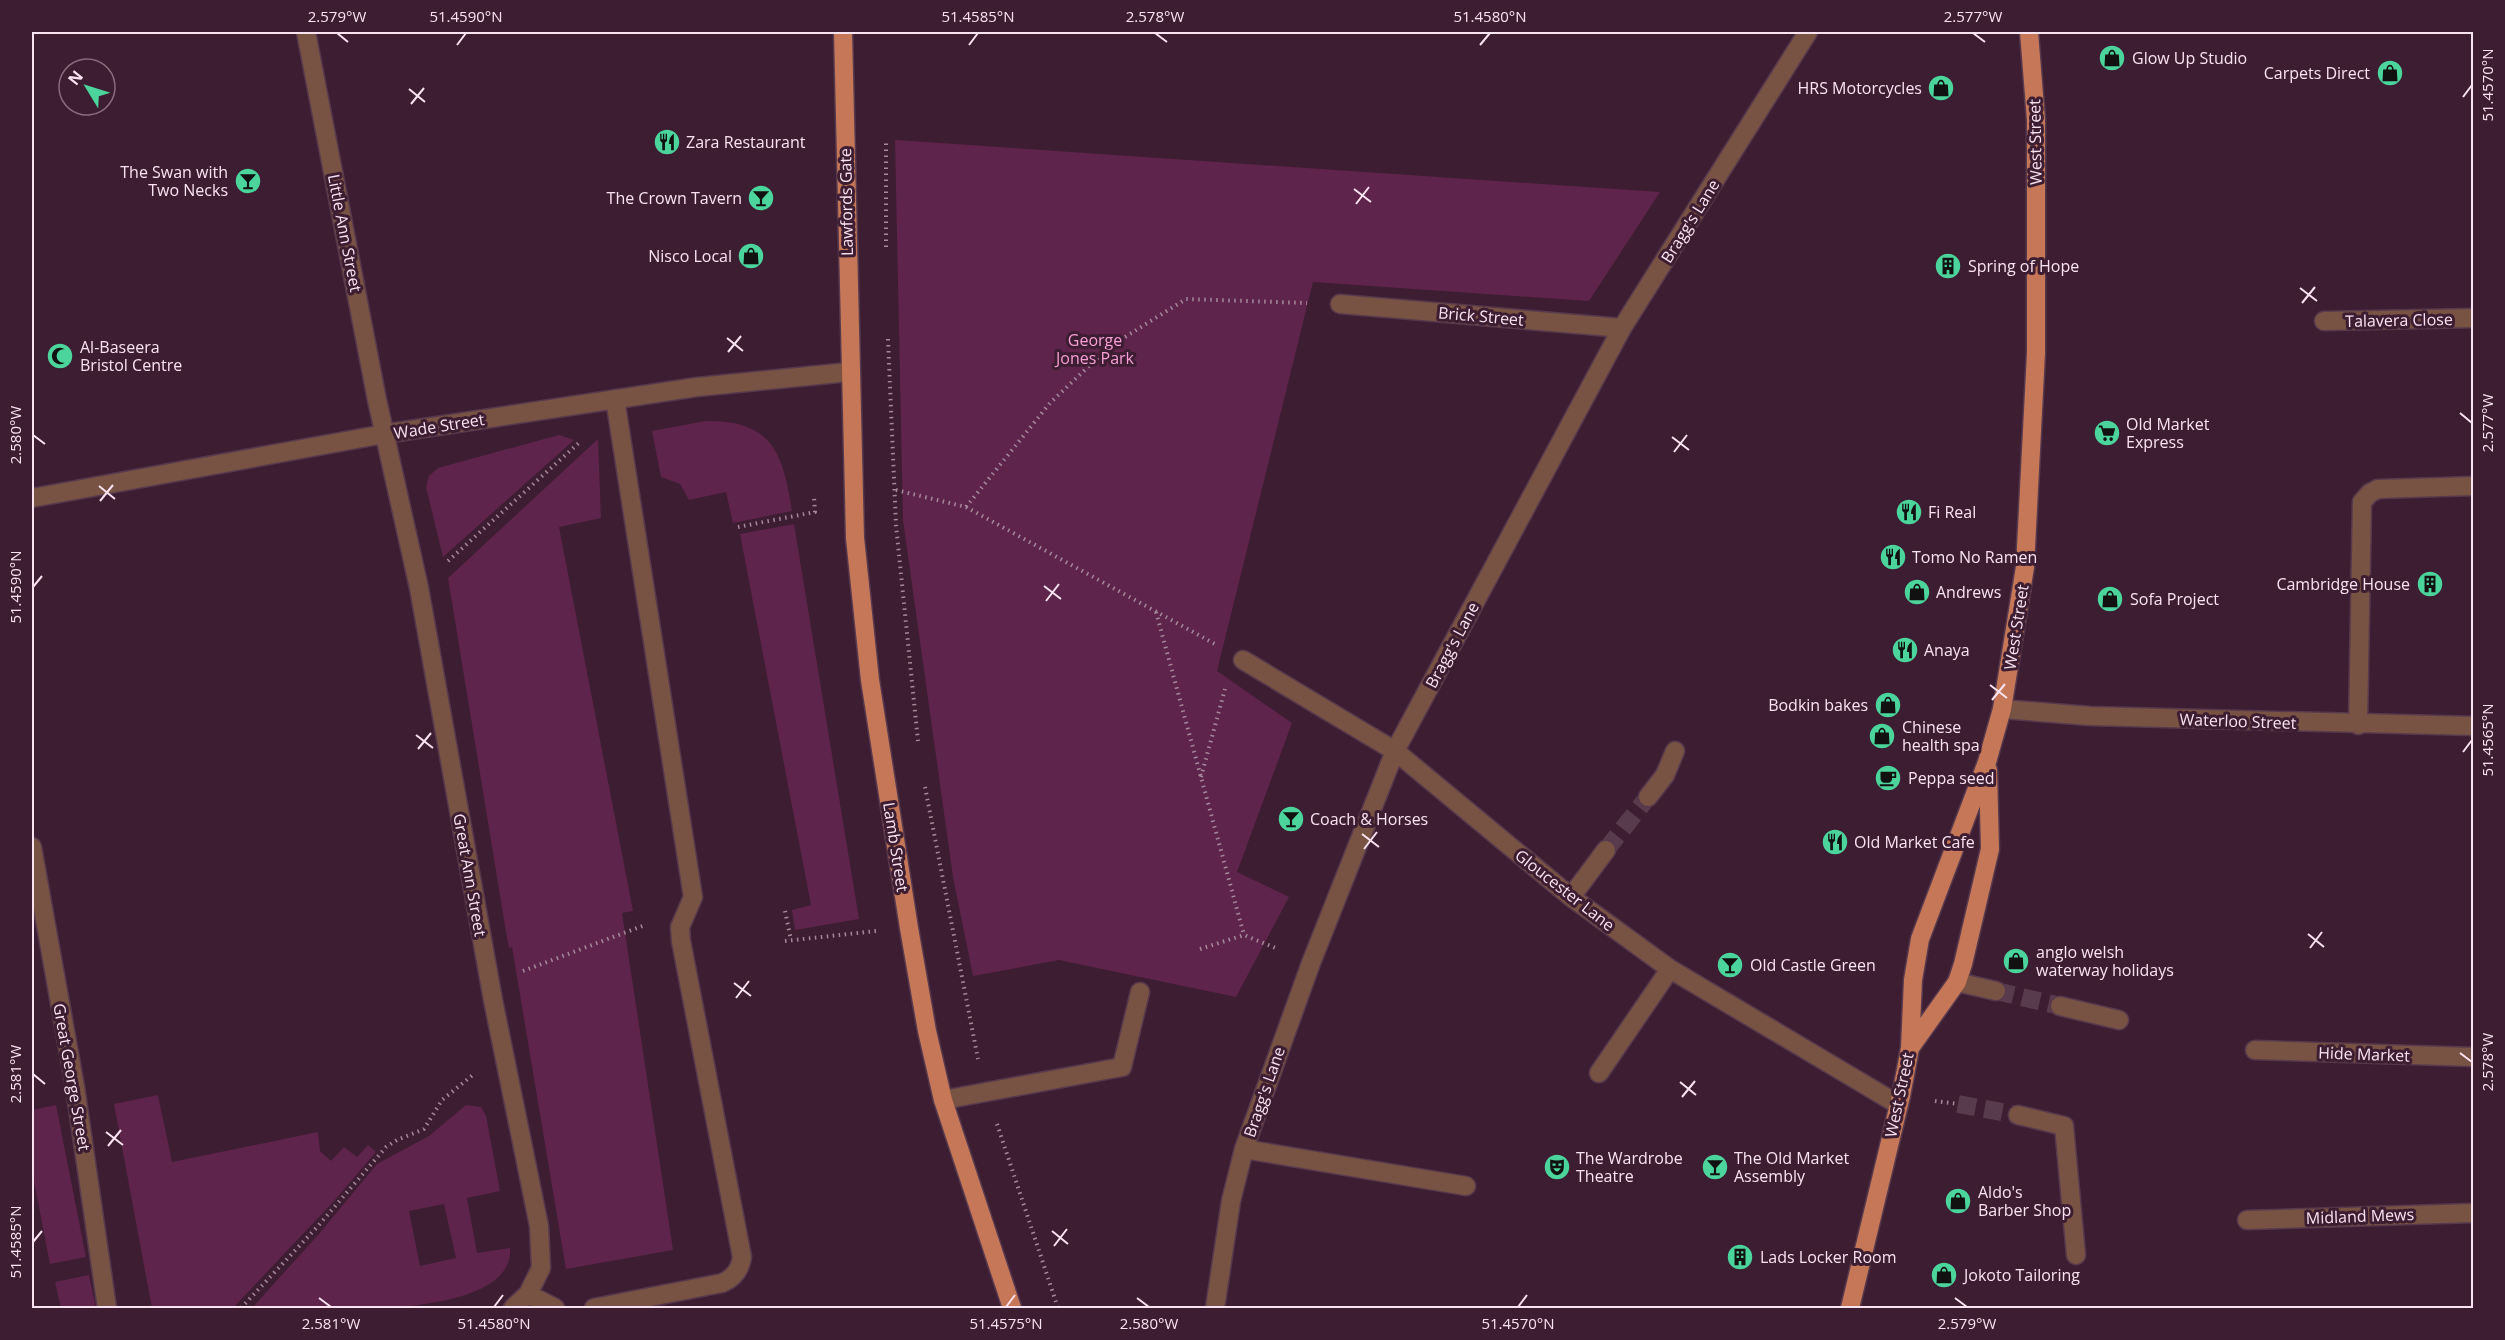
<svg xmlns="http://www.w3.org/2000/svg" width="2505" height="1340" viewBox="0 0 2505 1340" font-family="'Open Sans',sans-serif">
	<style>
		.green { fill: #5f244b; fill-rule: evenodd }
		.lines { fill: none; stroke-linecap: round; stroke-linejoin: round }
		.minor-tunnel { stroke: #593b4e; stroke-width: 18; stroke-dasharray: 18 9; stroke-linecap: butt }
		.minor-casing { stroke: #57394d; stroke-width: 21 }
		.major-casing { stroke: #57394d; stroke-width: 21 }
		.path { stroke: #a4899a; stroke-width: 4; stroke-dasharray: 1.5 4.5; stroke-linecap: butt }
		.minor { stroke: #785242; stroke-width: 18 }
		.major { stroke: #c57757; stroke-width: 18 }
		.ticks { fill: none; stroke: #f9e3f0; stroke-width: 2 }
		.labels { text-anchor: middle; stroke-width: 6; stroke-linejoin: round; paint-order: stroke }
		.poi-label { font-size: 16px; fill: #f9e3f0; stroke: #3d1d32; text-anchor: start }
		.street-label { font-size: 16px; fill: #f9e3f0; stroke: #3d1d32 }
		.park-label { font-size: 16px; fill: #f99fd7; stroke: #3d1d32 }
		.neatline { fill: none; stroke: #f9e3f0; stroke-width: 2 }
		.ticks-label { font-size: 15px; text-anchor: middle; fill: #f9e3f0 }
	</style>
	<rect width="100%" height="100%" fill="#3d1d32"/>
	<!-- green -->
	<path class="green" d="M 895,140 L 1660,192 L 1589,301 L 1313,282 L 1217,671 L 1292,723 L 1237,872 L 1289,897 L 1236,997 L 1059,960 L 973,976 L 953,877 L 903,520 Z
		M 706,421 C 773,420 783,454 792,511 L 733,523 L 726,492 L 689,500 L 680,484 L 661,477 L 652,431 Z
		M 559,435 L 574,440 L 443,557 L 426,487 L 429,476 L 438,468 Z
		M 598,439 L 601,518 L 559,527 L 633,911 L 622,913 L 673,1250 L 566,1269 L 512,947 L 509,948 L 506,932 L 448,578 Z
		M 794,524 L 859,919 L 795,930 L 792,910 L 811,905 L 740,534 Z
		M 158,1095 L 172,1162 L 318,1132 L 320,1151 L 331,1161 L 344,1147 L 357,1157 L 368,1145 L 376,1152 L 334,1201 L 233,1308 L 152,1308 L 114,1104 Z
		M 56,1105 L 86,1257 L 50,1264 L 32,1171 L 32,1110 Z
		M 466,1105 L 481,1107 L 486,1116 L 500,1191 L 467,1198 L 477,1253 L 510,1248 C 516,1324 300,1309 252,1308 L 318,1235 L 377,1164 L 429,1136 ZM 444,1204 L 456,1258 L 420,1266 L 409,1211 Z
		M 89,1275 L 96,1308 L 61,1308 L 55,1282 Z"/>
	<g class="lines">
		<!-- minor-tunnel -->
		<path class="minor-tunnel" d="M 1606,850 L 1648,797
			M 1996,991 L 2060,1006
			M 1958,1104 L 2018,1115"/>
		<defs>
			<path id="minor" d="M 306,32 L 377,400 L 419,588 L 493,1000 L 539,1226 L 541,1268 L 528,1294 L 513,1308
				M 1340,304 L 1622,328
				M 2324,321 L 2474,318
				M 32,498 L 384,434 L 697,387 L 849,372
				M 1243,660 L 1395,751 L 1571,897 L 1670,969 L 1899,1105
				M 2002,709 L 2090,716 L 2474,726
				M 2358,725 L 2362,502 L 2370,493 L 2378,489 L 2474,486
				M 1648,797 L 1665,775 L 1675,751
				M 32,847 L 75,1087 L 107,1308
				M 1571,897 L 1606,850
				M 1957,982 L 1996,991
				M 2060,1006 L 2119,1020
				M 2255,1050 L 2474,1057
				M 1599,1073 L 1670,969
				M 943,1100 L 1122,1067 L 1140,992
				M 2018,1115 L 2064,1126 L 2076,1255
				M 1244,1149 L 1466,1186
				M 2247,1220 L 2474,1213
				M 528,1294 L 555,1308
				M 594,1308 L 722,1283 C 734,1278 740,1270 742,1257 L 681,941 L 680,927 L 693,897 L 615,399
				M 1215,1308 L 1231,1201 L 1244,1149 L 1311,963 L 1395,751 L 1622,328 L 1808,32"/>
			<path id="major" d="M 843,32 L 855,538 L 870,680 L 909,928 L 927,1031 L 943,1100 L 1012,1308
				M 1910,1048 L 1957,982 L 1963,964 L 1990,849 L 1988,770
				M 1850,1308 L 1901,1096 L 1910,1048 L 1913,980 L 1920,939 L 1987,762 L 2002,709 L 2025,567 L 2036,353 L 2036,120 L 2029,32"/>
		</defs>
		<!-- minor casing -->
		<use href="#minor" class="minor-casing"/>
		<!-- major casing -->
		<use href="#major" class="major-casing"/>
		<!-- path -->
		<path class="path" d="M 886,247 L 886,140
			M 888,339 L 896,525 L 918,741
			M 896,490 L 966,507 L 1215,644
			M 966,507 L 1050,403 L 1109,347 L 1186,299 L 1307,303
			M 738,527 L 815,512 L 814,497
			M 448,561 L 581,441
			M 1156,612 L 1244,935
			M 1201,777 L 1225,689
			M 925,787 L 978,1059
			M 785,911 L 791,940
			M 785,941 L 876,931
			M 1200,949 L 1244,935 L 1278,949
			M 523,971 L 645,925
			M 1935,1101 L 1958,1104
			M 997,1124 L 1058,1308
			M 241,1308 L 318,1226 L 386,1147 L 397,1140 L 424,1129 L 442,1100 L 474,1074"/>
		<!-- minor -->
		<use href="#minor" class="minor"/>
		<!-- major -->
		<use href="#major" class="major"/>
	</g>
	<!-- ticks -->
	<path class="ticks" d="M 337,33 L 348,42M 1155,33 L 1167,42M 1973,33 L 1985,42M 457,45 L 466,33M 969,45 L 978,33M 1480,45 L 1490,33M 409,89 L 425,102M 2463,97 L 2472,85M 411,104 L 424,88M 1354,189 L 1371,202M 1356,204 L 1369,187M 2300,288 L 2317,301M 2302,303 L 2315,287M 727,338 L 743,351M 728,352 L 741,336M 2460,413 L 2472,423M 33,435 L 45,444M 1672,437 L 1689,450M 1674,452 L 1687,435M 99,486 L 115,499M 100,501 L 113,485M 1044,586 L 1061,599M 33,587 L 42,576M 1046,601 L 1059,584M 1990,685 L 2007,698M 1992,700 L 2005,684M 416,735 L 433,748M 418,749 L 431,733M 2463,752 L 2472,740M 1362,834 L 1379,847M 1364,849 L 1377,832M 2308,934 L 2324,947M 2310,948 L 2322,932M 734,983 L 751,996M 736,998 L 749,981M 2460,1053 L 2472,1062M 33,1074 L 45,1084M 1680,1082 L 1696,1095M 1682,1097 L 1695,1081M 106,1132 L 123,1145M 108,1146 L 121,1130M 1052,1231 L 1068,1244M 33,1242 L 42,1231M 1054,1246 L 1067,1229M 319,1298 L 331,1307M 1137,1298 L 1149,1307M 1955,1298 L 1967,1307M 494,1307 L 503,1295M 1006,1307 L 1015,1295M 1518,1307 L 1527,1295"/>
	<!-- icons -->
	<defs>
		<symbol id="shop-disc" viewBox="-11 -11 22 22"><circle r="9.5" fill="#4bd49c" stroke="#3d1d32"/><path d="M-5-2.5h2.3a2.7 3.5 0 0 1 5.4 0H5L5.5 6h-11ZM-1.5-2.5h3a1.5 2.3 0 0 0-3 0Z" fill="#111"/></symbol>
		<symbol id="restaurant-disc" viewBox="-11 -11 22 22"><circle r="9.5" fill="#4bd49c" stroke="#3d1d32"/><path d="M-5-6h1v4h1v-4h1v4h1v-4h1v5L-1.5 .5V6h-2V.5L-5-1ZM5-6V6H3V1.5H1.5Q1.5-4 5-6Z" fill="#111"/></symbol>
		<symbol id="bar-disc" viewBox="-11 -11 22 22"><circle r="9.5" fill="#4bd49c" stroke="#3d1d32"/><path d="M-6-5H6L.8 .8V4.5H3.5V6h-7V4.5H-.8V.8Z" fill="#111"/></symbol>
		<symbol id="building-disc" viewBox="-11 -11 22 22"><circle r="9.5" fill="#4bd49c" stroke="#3d1d32"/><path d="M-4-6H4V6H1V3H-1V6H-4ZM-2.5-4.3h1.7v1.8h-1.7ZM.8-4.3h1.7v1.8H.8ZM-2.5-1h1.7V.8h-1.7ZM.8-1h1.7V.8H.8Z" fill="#111"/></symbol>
		<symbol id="mosque-disc" viewBox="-11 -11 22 22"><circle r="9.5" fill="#4bd49c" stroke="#3d1d32"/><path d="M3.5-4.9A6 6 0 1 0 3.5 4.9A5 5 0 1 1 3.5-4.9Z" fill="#111"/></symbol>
		<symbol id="supermarket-disc" viewBox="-11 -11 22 22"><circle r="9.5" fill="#4bd49c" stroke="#3d1d32"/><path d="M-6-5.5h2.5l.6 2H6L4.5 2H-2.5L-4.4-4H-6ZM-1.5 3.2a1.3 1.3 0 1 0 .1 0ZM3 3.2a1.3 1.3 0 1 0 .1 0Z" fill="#111"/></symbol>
		<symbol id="cafe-disc" viewBox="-11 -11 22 22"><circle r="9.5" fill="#4bd49c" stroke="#3d1d32"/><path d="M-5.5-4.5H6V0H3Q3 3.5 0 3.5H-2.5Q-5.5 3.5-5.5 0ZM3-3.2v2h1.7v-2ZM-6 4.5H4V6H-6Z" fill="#111"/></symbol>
		<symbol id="theatre-disc" viewBox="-11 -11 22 22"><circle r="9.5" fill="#4bd49c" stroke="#3d1d32"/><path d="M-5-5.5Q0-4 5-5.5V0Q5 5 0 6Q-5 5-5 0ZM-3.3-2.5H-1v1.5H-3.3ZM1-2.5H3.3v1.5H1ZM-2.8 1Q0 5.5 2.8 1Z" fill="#111"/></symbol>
	</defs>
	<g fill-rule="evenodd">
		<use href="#shop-disc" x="2097" y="43" width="30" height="30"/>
		<use href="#shop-disc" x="2375" y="58" width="30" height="30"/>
		<use href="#shop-disc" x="1926" y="73" width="30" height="30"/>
		<use href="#restaurant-disc" x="652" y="127" width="30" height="30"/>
		<use href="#bar-disc" x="233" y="166" width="30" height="30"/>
		<use href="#bar-disc" x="746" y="183" width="30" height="30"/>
		<use href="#shop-disc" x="736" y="241" width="30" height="30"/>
		<use href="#building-disc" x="1933" y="251" width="30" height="30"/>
		<use href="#mosque-disc" x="45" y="341" width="30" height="30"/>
		<use href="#supermarket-disc" x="2092" y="418" width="30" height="30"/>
		<use href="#restaurant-disc" x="1894" y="497" width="30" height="30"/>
		<use href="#restaurant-disc" x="1878" y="542" width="30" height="30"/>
		<use href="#building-disc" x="2415" y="569" width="30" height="30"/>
		<use href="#shop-disc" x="1902" y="577" width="30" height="30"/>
		<use href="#shop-disc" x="2095" y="584" width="30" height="30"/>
		<use href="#restaurant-disc" x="1890" y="635" width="30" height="30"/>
		<use href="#shop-disc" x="1873" y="690" width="30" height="30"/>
		<use href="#shop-disc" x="1867" y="721" width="30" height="30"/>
		<use href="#cafe-disc" x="1873" y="763" width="30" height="30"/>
		<use href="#bar-disc" x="1276" y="804" width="30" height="30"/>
		<use href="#restaurant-disc" x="1820" y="827" width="30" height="30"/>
		<use href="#shop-disc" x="2001" y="946" width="30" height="30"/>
		<use href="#bar-disc" x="1715" y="950" width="30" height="30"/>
		<use href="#theatre-disc" x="1542" y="1152" width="30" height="30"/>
		<use href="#bar-disc" x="1700" y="1152" width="30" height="30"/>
		<use href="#shop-disc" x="1943" y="1186" width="30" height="30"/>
		<use href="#building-disc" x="1725" y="1242" width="30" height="30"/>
		<use href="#shop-disc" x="1929" y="1260" width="30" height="30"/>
	</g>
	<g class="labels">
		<!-- poi labels -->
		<g class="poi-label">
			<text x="2132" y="64">Glow Up Studio</text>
			<text x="2370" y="79" text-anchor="end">Carpets Direct</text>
			<text x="1922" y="94" text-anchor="end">HRS Motorcycles</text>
			<text x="686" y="148">Zara Restaurant</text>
			<text x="228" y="178" text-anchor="end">The Swan with<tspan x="228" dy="18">Two Necks</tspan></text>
			<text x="742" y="204" text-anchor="end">The Crown Tavern</text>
			<text x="732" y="262" text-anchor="end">Nisco Local</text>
			<text x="1968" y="272">Spring of Hope</text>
			<text x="80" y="353">Al-Baseera<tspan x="80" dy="18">Bristol Centre</tspan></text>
			<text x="2126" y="430">Old Market<tspan x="2126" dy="18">Express</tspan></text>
			<text x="1928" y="518">Fi Real</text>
			<text x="1912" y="563">Tomo No Ramen</text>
			<text x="2410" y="590" text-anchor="end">Cambridge House</text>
			<text x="1936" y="598">Andrews</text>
			<text x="2130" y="605">Sofa Project</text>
			<text x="1924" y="656">Anaya</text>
			<text x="1868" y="711" text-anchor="end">Bodkin bakes</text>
			<text x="1902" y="733">Chinese<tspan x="1902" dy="18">health spa</tspan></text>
			<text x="1908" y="784">Peppa seed</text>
			<text x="1310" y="825">Coach &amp; Horses</text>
			<text x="1854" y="848">Old Market Cafe</text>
			<text x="2036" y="958">anglo welsh<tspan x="2036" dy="18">waterway holidays</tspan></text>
			<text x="1750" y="971">Old Castle Green</text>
			<text x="1576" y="1164">The Wardrobe<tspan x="1576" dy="18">Theatre</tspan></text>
			<text x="1734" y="1164">The Old Market<tspan x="1734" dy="18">Assembly</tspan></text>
			<text x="1978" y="1198">Aldo's<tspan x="1978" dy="18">Barber Shop</tspan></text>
			<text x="1760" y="1263">Lads Locker Room</text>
			<text x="1964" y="1281">Jokoto Tailoring</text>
		</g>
		<!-- street labels -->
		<g class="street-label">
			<text transform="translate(2035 142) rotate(-91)" y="6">West Street</text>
			<text transform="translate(846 202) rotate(-91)" y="6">Lawfords Gate</text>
			<text transform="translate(1690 221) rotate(-58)" y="6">Bragg's Lane</text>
			<text transform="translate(345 233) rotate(79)" y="6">Little Ann Street</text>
			<text transform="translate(1481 316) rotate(5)" y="6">Brick Street</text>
			<text transform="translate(2399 320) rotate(-1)" y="6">Talavera Close</text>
			<text transform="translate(439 426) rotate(-9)" y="6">Wade Street</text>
			<text transform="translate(2016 627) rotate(-81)" y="6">West Street</text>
			<text transform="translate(1452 645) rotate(-62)" y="6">Bragg's Lane</text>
			<text transform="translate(2238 721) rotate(2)" y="6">Waterloo Street</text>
			<text transform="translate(896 847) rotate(81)" y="6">Lamb Street</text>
			<text transform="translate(470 875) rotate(80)" y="6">Great Ann Street</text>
			<text transform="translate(1565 890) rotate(38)" y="6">Gloucester Lane</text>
			<text transform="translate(2364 1054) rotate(2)" y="6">Hide Market</text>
			<text transform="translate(72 1077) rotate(80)" y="6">Great George Street</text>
			<text transform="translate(1264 1092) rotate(-71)" y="6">Bragg's Lane</text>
			<text transform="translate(1899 1095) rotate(-78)" y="6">West Street</text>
			<text transform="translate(2360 1216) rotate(-2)" y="6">Midland Mews</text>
		</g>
		<!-- park labels -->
		<g class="park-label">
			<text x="1095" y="346">George<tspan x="1095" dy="18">Jones Park</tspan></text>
		</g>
	</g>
	<!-- border -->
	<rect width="2505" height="1340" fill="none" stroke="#3d1d32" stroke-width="66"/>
	<!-- north arrow -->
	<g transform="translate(87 87) rotate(308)"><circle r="28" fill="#3d1d32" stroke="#886c7e" stroke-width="1.5"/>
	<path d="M0-4.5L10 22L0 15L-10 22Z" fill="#4bd49c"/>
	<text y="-9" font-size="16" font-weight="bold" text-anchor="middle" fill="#f9e3f0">N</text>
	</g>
	<rect x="33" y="33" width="2439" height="1274" class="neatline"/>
	<g class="ticks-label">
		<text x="337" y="22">2.579°W</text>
		<text x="466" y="22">51.4590°N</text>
		<text x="978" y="22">51.4585°N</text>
		<text x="1155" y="22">2.578°W</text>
		<text x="1490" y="22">51.4580°N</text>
		<text x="1973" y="22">2.577°W</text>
		<text transform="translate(2488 85) rotate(-90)" y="5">51.4570°N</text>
		<text transform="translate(2488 423) rotate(-90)" y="5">2.577°W</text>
		<text transform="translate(16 435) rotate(-90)" y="5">2.580°W</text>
		<text transform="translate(16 587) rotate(-90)" y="5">51.4590°N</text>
		<text transform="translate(2488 740) rotate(-90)" y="5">51.4565°N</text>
		<text transform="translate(2488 1062) rotate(-90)" y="5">2.578°W</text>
		<text transform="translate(16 1074) rotate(-90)" y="5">2.581°W</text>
		<text transform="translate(16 1242) rotate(-90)" y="5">51.4585°N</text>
		<text x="331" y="1329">2.581°W</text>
		<text x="494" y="1329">51.4580°N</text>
		<text x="1006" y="1329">51.4575°N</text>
		<text x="1149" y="1329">2.580°W</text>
		<text x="1518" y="1329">51.4570°N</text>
		<text x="1967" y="1329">2.579°W</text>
	</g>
</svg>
